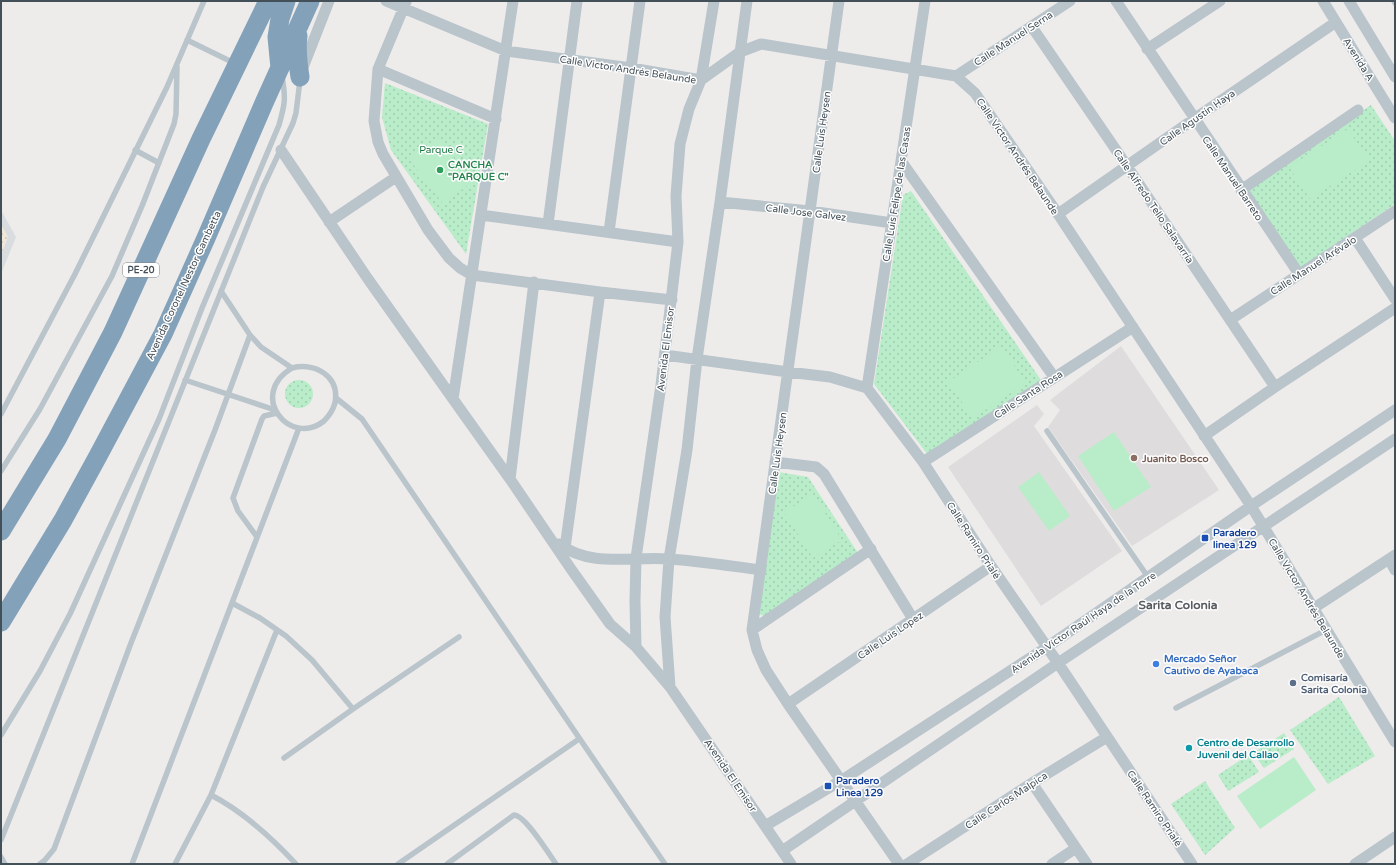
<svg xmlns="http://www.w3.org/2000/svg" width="1396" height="865" viewBox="0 0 1396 865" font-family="'Varela Round',sans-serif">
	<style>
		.education { fill: #dfdcdd }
		.airport { fill: #dadde0 }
		.grass { fill: url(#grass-dots) }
		.sand { fill: url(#sand-dots) }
		.pitch { fill: #b9ecc9 }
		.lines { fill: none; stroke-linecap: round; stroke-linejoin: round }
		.lane { stroke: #b9c4cb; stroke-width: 5.5 }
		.street { stroke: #b9c4cb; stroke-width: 11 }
		.highway { stroke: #83a2ba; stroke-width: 19 }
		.leisure-dot { fill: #2e9e5b; stroke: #fff; stroke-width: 1.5 }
		.education-dot { fill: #8d6e63; stroke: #fff; stroke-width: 1.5 }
		.transit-dot { fill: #1a4fb4; stroke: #fff; stroke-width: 1.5 }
		.shop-dot { fill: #3f7fe0; stroke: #fff; stroke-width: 1.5 }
		.service-dot { fill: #5c6f8a; stroke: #fff; stroke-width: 1.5 }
		.culture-dot { fill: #0f9aa8; stroke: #fff; stroke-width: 1.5 }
		.labels { text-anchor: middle; stroke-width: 3; stroke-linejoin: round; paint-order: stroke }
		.shield { fill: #fff; stroke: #7c848a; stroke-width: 1 }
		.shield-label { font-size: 9px; font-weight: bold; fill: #445058 }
		.street-label { font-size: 10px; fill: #445058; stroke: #fff }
		.park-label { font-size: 10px; fill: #18763f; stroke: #fff }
		.leisure-label { font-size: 10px; font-weight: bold; fill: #27864d; stroke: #fff; text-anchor: start }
		.education-label { font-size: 10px; font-weight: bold; fill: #785e54; stroke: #fff; text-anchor: start }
		.transit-label { font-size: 10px; font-weight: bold; fill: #164399; stroke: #fff; text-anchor: start }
		.shop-label { font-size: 10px; font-weight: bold; fill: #366cbe; stroke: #fff; text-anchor: start }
		.service-label { font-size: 10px; font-weight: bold; fill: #4e5e75; stroke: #fff; text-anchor: start }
		.culture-label { font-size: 10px; font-weight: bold; fill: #0d838f; stroke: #fff; text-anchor: start }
		.quarter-label { font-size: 12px; font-weight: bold; fill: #585c60; stroke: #fff }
	</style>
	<defs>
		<pattern id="grass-dots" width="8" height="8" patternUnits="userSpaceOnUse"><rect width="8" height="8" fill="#b9ecc9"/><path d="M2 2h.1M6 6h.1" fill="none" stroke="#a0ccaf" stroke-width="1.8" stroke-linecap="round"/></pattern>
		<pattern id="sand-dots" width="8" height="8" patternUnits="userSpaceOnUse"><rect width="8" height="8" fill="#f0e8db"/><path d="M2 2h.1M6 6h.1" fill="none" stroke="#cfc9be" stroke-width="1.8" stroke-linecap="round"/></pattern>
	</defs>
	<rect width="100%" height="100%" fill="#eeebeb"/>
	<!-- education -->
	<path class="education" d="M 1121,346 L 1219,490 L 1132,546 L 1048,427 L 1060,410 L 1050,400 Z
		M 1037,405 L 1044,414 L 1034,426 L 1122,551 L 1041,606 L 948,467 Z"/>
	<!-- airport -->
	<path class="airport" d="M 1,210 L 16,237 L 1,274 Z"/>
	<!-- grass -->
	<path class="grass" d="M 385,83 L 488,124 L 466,254 L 391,150 L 382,117 Z
		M 1371,105 L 1395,141 L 1395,204 L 1300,268 L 1246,189 Z
		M 911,191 L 1041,380 L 928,455 L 874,384 L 903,195 Z
		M285 394a14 14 0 1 1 28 0a14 14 0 1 1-28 0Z
		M 778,472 L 808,477 L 858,553 L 764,616 L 759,614 Z
		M 1339,697 L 1375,756 L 1328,784 L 1290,730 Z
		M 1284,733 L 1294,749 L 1264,768 L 1253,753 Z
		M 1248,755 L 1259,772 L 1228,791 L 1218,775 Z
		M 1205,781 L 1235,828 L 1205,855 L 1171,804 Z"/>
	<!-- sand -->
	<path class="sand" d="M 1,224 L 8,237 L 1,255 Z"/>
	<!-- pitch -->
	<path class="pitch" d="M 1348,129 L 1369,161 L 1310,199 L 1289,167 Z
		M 438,137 L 472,182 L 443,204 L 409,159 Z
		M 1001,346 L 1026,383 L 973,418 L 948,382 Z
		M 1114,432 L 1151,487 L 1114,511 L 1078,456 Z
		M 1039,472 L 1070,516 L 1049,531 L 1018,487 Z
		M 813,494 L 842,540 L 813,558 L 784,512 Z
		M 1294,757 L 1316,790 L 1260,829 L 1237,796 Z"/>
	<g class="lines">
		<!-- lane -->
		<path class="lane" d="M 1394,1 L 1395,3
			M 187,40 L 234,63
			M 135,150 L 159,163
			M 221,291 L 250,335 L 261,347 L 292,368 C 315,362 340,376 335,403 C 333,410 329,416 324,421 C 290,448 247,395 292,368
			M 185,380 L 275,410
			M 336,398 L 362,419 L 665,864
			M 1,414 L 75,274 L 167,87 L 204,1
			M 1047,431 L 1148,577
			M 1,471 L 40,409 L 112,276 L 142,206 L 174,124 L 176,114 L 177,67
			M 257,537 L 238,511 L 233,498 L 262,419 L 264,416 L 277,413
			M 232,603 L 260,618 L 286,636 L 312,660 L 353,709 L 459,637
			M 1176,708 L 1326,630
			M 1,735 L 40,671 L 70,614 L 159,419 L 202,308 L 279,125 C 285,104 286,98 282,77
			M 284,758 L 353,709
			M 211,795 C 244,812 271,837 296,864
			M 1,840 L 263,187 L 293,123 L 296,113 L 300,80
			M 1,857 L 5,864
			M 40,864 L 45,860 L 54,849 L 131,643 L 215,430 L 250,335
			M 132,864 L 299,428
			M 175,864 L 211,795 L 277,630
			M 398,864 L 579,739
			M 447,864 L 514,815 C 525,815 549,854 556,864"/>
		<!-- street -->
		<path class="street" d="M 386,1 L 506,51 L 631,68 L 701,80 L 740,52 L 761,44 L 956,76 L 975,93 L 1058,214 L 1251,506 L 1395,742
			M 839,1 L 752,630 L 757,650 L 766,670 L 788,704 L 899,864
			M 1116,1 L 1299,274
			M 1323,1 L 1395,118
			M 1349,1 L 1395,77
			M 406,2 L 378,69 L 374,121 L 378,142 L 383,154 L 428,230 L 449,258 L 460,268 L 472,275 L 600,292 L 672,300
			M 1032,27 L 1127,166 L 1275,387
			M 1147,49 L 1220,1
			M 378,69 L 496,119
			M 302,70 L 329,1
			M 956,76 L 1070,1
			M 281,150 L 368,279 L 453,399 L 510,479 L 571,569 L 610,624 L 636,647 L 670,687 L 791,864
			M 901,161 L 1054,377
			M 1241,190 L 1358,110
			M 720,202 L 810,211 L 892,223
			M 1058,214 L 1194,119 L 1336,22
			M 481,215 L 678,242
			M 329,222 L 396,177
			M 548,224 L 577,1
			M 609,232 L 640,1
			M 1355,238 L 1395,299
			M 1230,320 L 1395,211
			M 665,355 L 788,372 L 830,377 L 867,388 L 923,462 L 991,566 L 1058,663 L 1192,864
			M 867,388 L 925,1
			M 453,399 L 513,1
			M 1204,436 L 1275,387 L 1395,308
			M 775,462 L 816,467 L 824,474 L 913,619
			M 923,462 L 1133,327
			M 510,479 L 534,282
			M 559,544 C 591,568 633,556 669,559 C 700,561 730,566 761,570
			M 565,548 L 600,292
			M 1389,559 L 1395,570
			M 1314,608 L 1395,555
			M 752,630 L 871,549
			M 636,647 L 635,601 L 636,558 L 661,385 L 678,242 L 676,196 L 680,144 L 689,109 L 701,80 L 714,1
			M 670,687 L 665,617 L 669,559 L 687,450 L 697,359 L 720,202 L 747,1
			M 788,704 L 991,566
			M 1032,783 L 1087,864
			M 765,826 L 842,780 L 1047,647 L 1251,506 L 1395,410
			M 782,851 L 1058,663 L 1395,439
			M 907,864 L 1032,783 L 1107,737
			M 1052,864 L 1076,848
			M 1355,864 L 1395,837"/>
		<!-- highway -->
		<path class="highway" d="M 298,36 C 296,50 298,64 300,77
			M 280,68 L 277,37 L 280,19 L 286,1
			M 1,531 L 57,439 L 113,332 L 201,139 L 268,1
			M 1,622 L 63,520 L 98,456 L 163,334 L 206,238 L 264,103 L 310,1"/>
	</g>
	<!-- markers -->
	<circle class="leisure-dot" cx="440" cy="170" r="4"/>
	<circle class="education-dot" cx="1134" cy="458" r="4"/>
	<g class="transit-dot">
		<rect x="1201" y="534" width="8" height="8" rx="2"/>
		<rect x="824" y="782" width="8" height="8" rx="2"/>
	</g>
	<circle class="shop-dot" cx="1156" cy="664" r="4"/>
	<circle class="service-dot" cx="1293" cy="683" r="4"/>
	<circle class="culture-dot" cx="1189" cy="748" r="4"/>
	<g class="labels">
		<!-- shield labels -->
		<rect class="shield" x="123" y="263" width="36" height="14" rx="3"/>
		<g class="shield-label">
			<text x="141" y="273">PE-20</text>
		</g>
		<!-- street labels -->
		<g class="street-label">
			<text transform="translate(1013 38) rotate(-33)" y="4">Calle Manuel Serna</text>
			<text transform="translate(1359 59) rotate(58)" y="4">Avenida A</text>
			<text transform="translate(628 69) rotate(9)" y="4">Calle Victor Andrés Belaunde</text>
			<text transform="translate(1197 117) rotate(-35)" y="4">Calle Agustín Haya</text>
			<text transform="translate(821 132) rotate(-82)" y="4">Calle Luis Heysen</text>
			<text transform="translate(1018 156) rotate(56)" y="4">Calle Victor Andrés Belaunde</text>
			<text transform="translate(1233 178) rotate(56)" y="4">Calle Manuel Barreto</text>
			<text transform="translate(896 194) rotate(-81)" y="4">Calle Luis Felipe de las Casas</text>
			<text transform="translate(1154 206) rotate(56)" y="4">Calle Alfredo Tello Salavarría</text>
			<text transform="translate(806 212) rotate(7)" y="4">Calle Jose Galvez</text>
			<text transform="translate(1313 265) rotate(-33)" y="4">Calle Manuel Arévalo</text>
			<text transform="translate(183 285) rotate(-65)" y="4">Avenida Coronel Nestor Gambetta</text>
			<text transform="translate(665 349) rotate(-83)" y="4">Avenida El Emisor</text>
			<text transform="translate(1028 394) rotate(-33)" y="4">Calle Santa Rosa</text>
			<text transform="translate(777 453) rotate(-82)" y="4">Calle Luis Heysen</text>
			<text transform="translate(974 540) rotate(57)" y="4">Calle Ramiro Prialé</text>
			<text transform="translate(1307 598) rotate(59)" y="4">Calle Victor Andrés Belaunde</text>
			<text transform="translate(1083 622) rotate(-34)" y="4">Avenida Víctor Raúl Haya de la Torre</text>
			<text transform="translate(890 635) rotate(-34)" y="4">Calle Luis Lopez</text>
			<text transform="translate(731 775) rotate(56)" y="4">Avenida El Emisor</text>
			<text transform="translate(1006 800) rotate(-33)" y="4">Calle Carlos Malpica</text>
			<text transform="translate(1155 808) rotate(56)" y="4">Calle Ramiro Prialé</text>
		</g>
		<!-- park labels -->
		<g class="park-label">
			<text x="441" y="153">Parque C</text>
		</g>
		<!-- leisure labels -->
		<g class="leisure-label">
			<text x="448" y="168">CANCHA<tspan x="448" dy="12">"PARQUE C"</tspan></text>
		</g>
		<!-- education labels -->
		<g class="education-label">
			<text x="1142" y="462">Juanito Bosco</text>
		</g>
		<!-- transit labels -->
		<g class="transit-label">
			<text x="1213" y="536">Paradero<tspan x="1213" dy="12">linea 129</tspan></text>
			<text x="836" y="784">Paradero<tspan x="836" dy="12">Linea 129</tspan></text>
		</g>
		<!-- shop labels -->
		<g class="shop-label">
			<text x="1164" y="662">Mercado Señor<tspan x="1164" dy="12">Cautivo de Ayabaca</tspan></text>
		</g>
		<!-- service labels -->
		<g class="service-label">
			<text x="1301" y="681">Comisaría<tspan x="1301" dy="12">Sarita Colonia</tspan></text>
		</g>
		<!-- culture labels -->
		<g class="culture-label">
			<text x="1197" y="746">Centro de Desarrollo<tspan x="1197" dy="12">Juvenil del Callao</tspan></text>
		</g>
		<!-- quarter labels -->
		<g class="quarter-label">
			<text x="1178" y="609">Sarita Colonia</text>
		</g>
	</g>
	<!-- border -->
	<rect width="1396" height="865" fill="none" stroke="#445058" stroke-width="4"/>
</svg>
